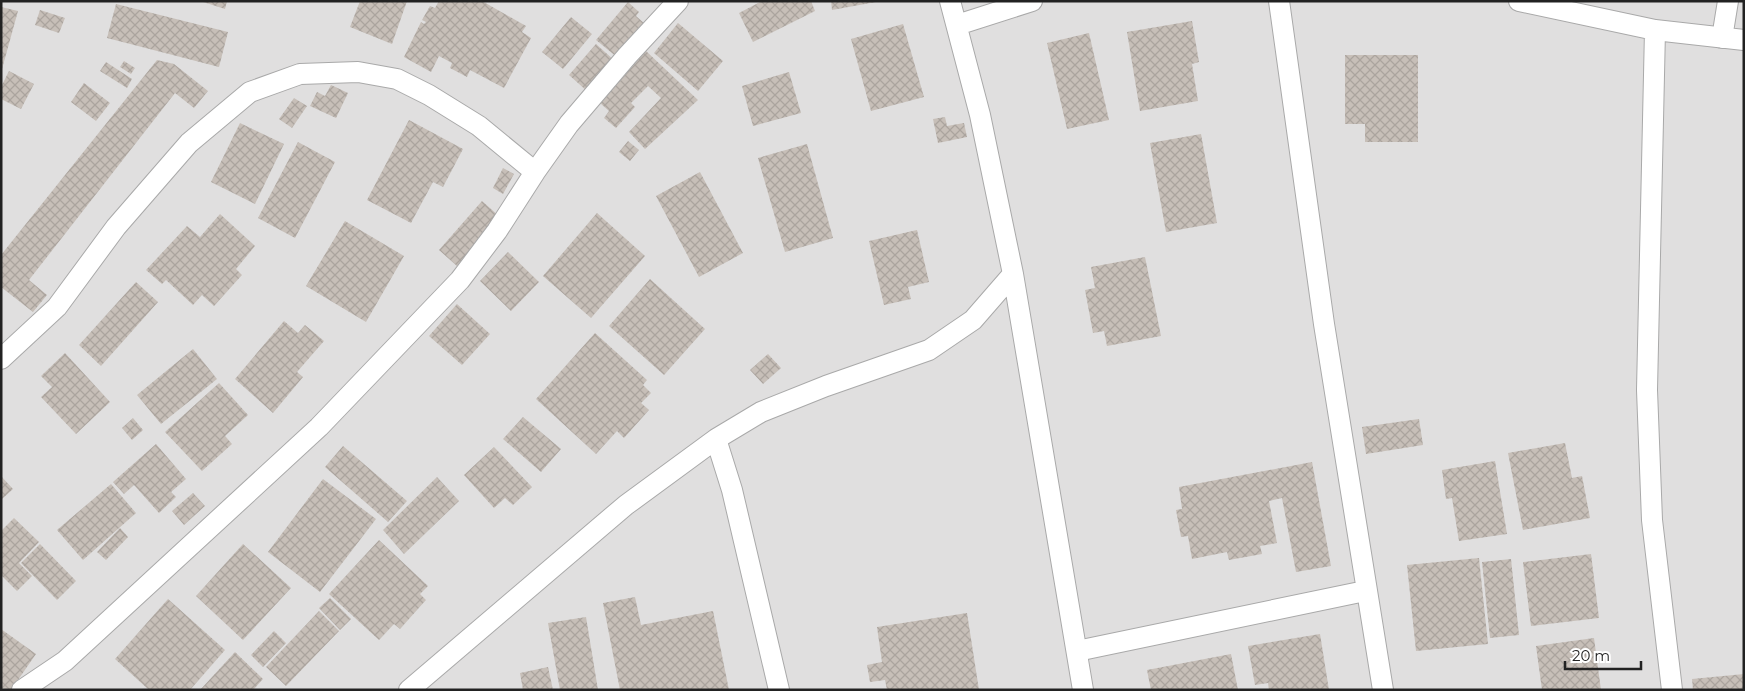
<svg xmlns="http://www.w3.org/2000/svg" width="1745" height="691" viewBox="0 0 1745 691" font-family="Montserrat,sans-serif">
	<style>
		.residential { fill: #e0dfdf }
		.building { fill: url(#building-cross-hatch) }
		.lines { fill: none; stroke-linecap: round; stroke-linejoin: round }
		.minor-casing { stroke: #a9a9a9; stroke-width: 22 }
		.minor { stroke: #fff; stroke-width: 20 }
	</style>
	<defs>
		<pattern id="building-cross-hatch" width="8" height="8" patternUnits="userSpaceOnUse" patternTransform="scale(1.25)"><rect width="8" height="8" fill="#c7bfb8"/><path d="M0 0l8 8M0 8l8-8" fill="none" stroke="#aba49e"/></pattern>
	</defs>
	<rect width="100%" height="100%" fill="#f2efe9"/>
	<!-- residential -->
	<path class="residential" d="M 1,1 L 1744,1 L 1744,690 L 1,690 Z"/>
	<!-- building -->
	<path class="building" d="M 200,1 L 227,1 L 225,9 Z
		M 360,1 L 407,1 L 392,44 L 350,27 Z
		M 439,1 L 482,1 L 526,26 L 522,32 L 531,38 L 504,88 L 470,70 L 467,77 L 450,68 L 452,63 L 439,56 L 431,72 L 404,57 L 421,22 L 424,24 L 426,22 L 422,20 L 430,6 L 435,8 Z
		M 762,1 L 811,1 L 815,11 L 753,42 L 739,13 Z
		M 831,1 L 876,1 L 876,2 L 832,10 Z
		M 628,2 L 639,12 L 636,16 L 645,24 L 618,58 L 596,40 Z
		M 116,4 L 228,32 L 219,67 L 107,38 Z
		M 1,7 L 18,11 L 2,69 L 1,69 Z
		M 40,10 L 65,18 L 59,33 L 35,25 Z
		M 571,17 L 592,34 L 563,69 L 542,52 Z
		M 1192,21 L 1199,62 L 1192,64 L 1198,101 L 1140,111 L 1127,32 Z
		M 678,23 L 723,61 L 698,91 L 654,53 Z
		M 903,24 L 924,97 L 871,111 L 851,39 Z
		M 1089,33 L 1109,120 L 1067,129 L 1047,43 Z
		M 596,44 L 615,61 L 588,92 L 569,75 Z
		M 646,51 L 698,100 L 645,149 L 629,132 L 661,98 L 648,86 L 631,103 L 635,107 L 616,128 L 604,118 L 609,111 L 600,103 Z
		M 1345,55 L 1418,55 L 1418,142 L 1365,142 L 1365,124 L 1345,124 Z
		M 157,60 L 174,64 L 208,91 L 194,108 L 175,93 L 29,280 L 47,295 L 33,312 L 1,287 L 1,255 Z
		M 124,61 L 135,68 L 131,74 L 120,67 Z
		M 106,62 L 132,79 L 127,88 L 100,71 Z
		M 9,71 L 34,84 L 21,109 L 1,99 L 1,87 Z
		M 789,72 L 801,113 L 753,126 L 742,86 Z
		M 84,83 L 110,103 L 96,121 L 71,102 Z
		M 331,85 L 348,93 L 336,118 L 310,106 L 317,92 L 325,96 Z
		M 294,98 L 307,106 L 292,128 L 279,119 Z
		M 945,117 L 947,126 L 964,123 L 967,137 L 938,143 L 933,119 Z
		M 409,120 L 463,149 L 443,187 L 433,182 L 411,223 L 367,200 Z
		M 240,123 L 284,144 L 255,204 L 211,182 Z
		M 1201,134 L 1217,223 L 1166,232 L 1150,143 Z
		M 628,141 L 639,150 L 630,161 L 619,152 Z
		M 298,142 L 335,162 L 295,238 L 258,218 Z
		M 807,144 L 833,238 L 785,252 L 758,158 Z
		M 503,168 L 514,174 L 503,194 L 493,188 Z
		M 700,172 L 743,253 L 699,277 L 656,196 Z
		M 482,201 L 500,217 L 457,266 L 439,250 Z
		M 597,213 L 645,256 L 591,318 L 543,276 Z
		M 220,214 L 255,246 L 236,269 L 242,275 L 214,306 L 202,295 L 193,305 L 166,280 L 162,284 L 146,270 L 187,226 L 200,237 Z
		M 345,221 L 404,256 L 366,322 L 306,286 Z
		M 917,230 L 929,282 L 908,287 L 911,299 L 884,305 L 869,241 Z
		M 508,252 L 539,282 L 511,311 L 480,281 Z
		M 1145,257 L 1161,336 L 1107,346 L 1104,331 L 1093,333 L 1085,290 L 1095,288 L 1091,267 Z
		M 650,279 L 705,329 L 664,375 L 609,326 Z
		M 136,282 L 158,302 L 101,366 L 79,345 Z
		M 457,304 L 490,334 L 462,365 L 429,336 Z
		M 284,321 L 298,333 L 305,325 L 324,341 L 297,372 L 303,377 L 273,413 L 235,379 Z
		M 595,333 L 647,380 L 643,385 L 651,393 L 641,403 L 649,410 L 624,438 L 617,431 L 596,454 L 536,399 Z
		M 193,349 L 217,379 L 161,424 L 137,395 Z
		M 65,353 L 110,402 L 76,434 L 41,397 L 52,387 L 41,376 Z
		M 768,354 L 781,368 L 763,384 L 750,370 Z
		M 219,383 L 248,415 L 225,436 L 232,444 L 202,471 L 165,432 Z
		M 523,417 L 561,449 L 541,472 L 503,439 Z
		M 133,418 L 143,430 L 132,440 L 122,428 Z
		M 1419,419 L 1423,445 L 1366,454 L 1362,427 Z
		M 1565,443 L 1572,478 L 1582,476 L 1590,518 L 1523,530 L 1508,453 Z
		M 156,444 L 186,479 L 171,492 L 176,497 L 159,513 L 134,485 L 124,494 L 113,482 Z
		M 343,446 L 407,501 L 388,522 L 325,467 Z
		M 494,447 L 532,487 L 513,505 L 505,498 L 494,508 L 464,475 Z
		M 1495,461 L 1507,534 L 1459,541 L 1452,498 L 1446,499 L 1442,470 Z
		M 1312,462 L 1331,566 L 1296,572 L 1282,498 L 1269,501 L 1277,543 L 1260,546 L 1262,554 L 1229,560 L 1227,552 L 1192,559 L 1188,536 L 1181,537 L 1176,510 L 1182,509 L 1179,487 Z
		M 1,476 L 13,489 L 1,500 Z
		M 437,477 L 459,501 L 404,554 L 383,530 Z
		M 323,479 L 376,519 L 320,592 L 268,552 Z
		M 111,484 L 136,513 L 83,560 L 57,530 Z
		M 193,493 L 205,506 L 184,525 L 172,511 Z
		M 14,518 L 39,542 L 19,563 L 32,576 L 17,591 L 1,575 L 1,531 Z
		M 120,528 L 128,537 L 106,560 L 97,552 Z
		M 379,540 L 428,586 L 420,594 L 426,600 L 400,629 L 394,624 L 379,640 L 329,594 Z
		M 40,544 L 76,581 L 57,600 L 21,563 Z
		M 243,544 L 291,588 L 243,640 L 196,596 Z
		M 1591,554 L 1599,618 L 1531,626 L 1523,562 Z
		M 1479,558 L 1488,644 L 1416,651 L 1407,565 Z
		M 1511,559 L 1519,635 L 1490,638 L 1482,562 Z
		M 635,597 L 641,625 L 713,611 L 729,690 L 620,690 L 603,603 Z
		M 330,598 L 351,619 L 340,630 L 319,608 Z
		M 168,599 L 225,650 L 190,690 L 149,690 L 115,659 Z
		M 319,611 L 339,631 L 286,686 L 266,667 Z
		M 967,613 L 979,690 L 887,690 L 885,680 L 870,682 L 867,665 L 882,662 L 877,627 Z
		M 586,617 L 598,690 L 560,690 L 548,623 Z
		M 1,629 L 36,654 L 11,690 L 1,688 Z
		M 274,631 L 286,643 L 263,667 L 251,655 Z
		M 1320,634 L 1329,690 L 1269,690 L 1268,683 L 1255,685 L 1248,646 Z
		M 1594,638 L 1601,690 L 1542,690 L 1536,646 Z
		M 235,652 L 263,679 L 253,690 L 200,690 Z
		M 1231,654 L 1238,690 L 1151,690 L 1147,670 Z
		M 548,667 L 553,690 L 523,690 L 520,673 Z
		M 1744,674 L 1744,690 L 1693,690 L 1692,679 Z"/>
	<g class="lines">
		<defs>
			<path id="minor" d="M 950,1 L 980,115 L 1013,274 L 1083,690
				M 1279,1 L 1324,324 L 1383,690
				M 1519,1 L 1655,30 L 1744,40
				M 957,25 L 1032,1
				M 1655,30 L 1647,390 L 1652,520 L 1672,690
				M 1722,38 L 1728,1
				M 535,172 L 569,124 L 627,56 L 678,1
				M 1,359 L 57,307 L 116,227 L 189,143 L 250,92 L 300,74 L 358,72 L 397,79 L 429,95 L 479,126 L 535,172 L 497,231 L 460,280 L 319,427 L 65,661 L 22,690
				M 1077,651 L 1365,591
				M 409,690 L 626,505 L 716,439
				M 779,690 L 732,490 L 716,439 L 761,412 L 826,386 L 929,350 L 973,320 L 1013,274"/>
		</defs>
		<!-- minor casing -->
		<use href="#minor" class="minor-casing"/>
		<!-- minor -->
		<use href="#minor" class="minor"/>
	</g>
	<!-- border -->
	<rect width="1745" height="691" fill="none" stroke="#222222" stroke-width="5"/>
	<!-- scale -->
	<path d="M1565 661v8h76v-8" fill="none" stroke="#222222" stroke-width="2.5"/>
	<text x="1572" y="661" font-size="15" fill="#222222" stroke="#ffffff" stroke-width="4" paint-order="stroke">20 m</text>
</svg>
